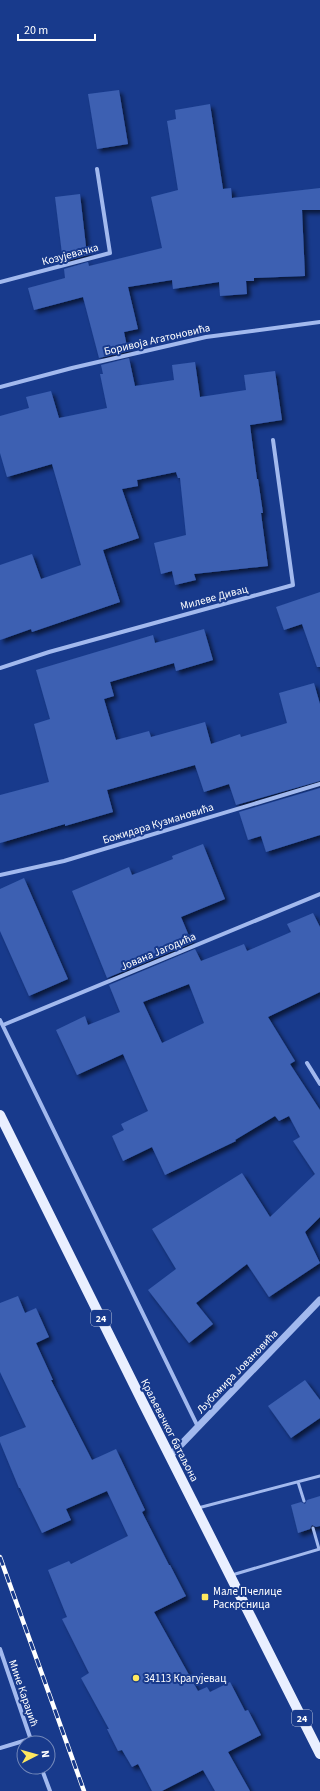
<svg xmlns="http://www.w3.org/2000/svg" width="320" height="1791" viewBox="0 0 320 1791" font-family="'Source Sans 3',sans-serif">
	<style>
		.building { fill: #3c60b2; fill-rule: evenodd; filter: url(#shadow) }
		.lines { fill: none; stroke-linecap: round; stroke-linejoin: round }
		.service { stroke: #a2b9ee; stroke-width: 3 }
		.minor { stroke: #a2b9ee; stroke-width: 4 }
		.tertiary { stroke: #a2b9ee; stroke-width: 7 }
		.primary { stroke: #e9efff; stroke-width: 10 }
		.rail-casing { stroke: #fff; stroke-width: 4.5 }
		.rail { stroke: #183a8c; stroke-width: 3; stroke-dasharray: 9; stroke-linecap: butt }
		.poi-dot { fill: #ffe85f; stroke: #183a8c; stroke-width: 1.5 }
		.labels { text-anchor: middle; stroke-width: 4; stroke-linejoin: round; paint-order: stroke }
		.shield { fill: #183a8c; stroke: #bac4dc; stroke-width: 1 }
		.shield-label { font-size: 10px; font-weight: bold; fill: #fff }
		.street-label { font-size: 11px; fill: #fff; stroke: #183a8c }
		.poi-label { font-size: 11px; fill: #fff; stroke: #183a8c; text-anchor: start }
	</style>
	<defs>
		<filter id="shadow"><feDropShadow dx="3.5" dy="3.5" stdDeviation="2" flood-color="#0009"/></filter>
	</defs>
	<rect width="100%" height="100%" fill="#183a8c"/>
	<!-- building -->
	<path class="building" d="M 119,90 L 128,144 L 97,149 L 88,94 Z
		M 210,104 L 223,189 L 231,188 L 232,198 L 320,188 L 320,210 L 302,210 L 305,276 L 254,278 L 254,281 L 246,281 L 247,294 L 220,296 L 219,282 L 173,289 L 172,280 L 128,287 L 138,329 L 124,332 L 128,351 L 99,358 L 83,297 L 34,310 L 28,288 L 65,278 L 64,269 L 88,262 L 89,266 L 162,248 L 151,197 L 178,190 L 167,121 L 176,119 L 175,110 Z
		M 80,194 L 87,255 L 63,262 L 55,197 Z
		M 129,358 L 135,386 L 174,380 L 172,365 L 195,362 L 200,397 L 246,390 L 244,375 L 275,371 L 282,420 L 250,425 L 257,479 L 258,479 L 263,513 L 261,513 L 268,566 L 194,574 L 196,580 L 175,585 L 172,571 L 161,574 L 154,543 L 186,535 L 180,478 L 178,478 L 176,472 L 137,480 L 138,486 L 122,489 L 139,538 L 103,550 L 120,602 L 32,632 L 31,629 L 0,640 L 0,565 L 32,554 L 41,579 L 81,565 L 52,464 L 7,477 L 0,453 L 0,416 L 29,408 L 26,397 L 51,391 L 59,418 L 107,408 L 100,374 L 103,374 L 101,365 Z
		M 320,592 L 320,667 L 317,667 L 302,624 L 284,630 L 276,607 Z
		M 204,629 L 213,660 L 176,671 L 174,663 L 110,682 L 114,696 L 104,699 L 116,740 L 149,731 L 151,737 L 205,722 L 211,744 L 240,734 L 241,737 L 287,723 L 279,693 L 314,683 L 320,704 L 320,781 L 236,805 L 229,784 L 204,792 L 195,765 L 107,790 L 113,812 L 65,826 L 65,824 L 0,843 L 0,795 L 49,782 L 34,724 L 50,719 L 36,670 L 153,635 L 155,643 Z
		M 320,788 L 320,835 L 266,852 L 261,836 L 248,840 L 239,812 Z
		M 203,844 L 225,899 L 181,917 L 192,943 L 107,978 L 72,891 L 129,867 L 132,875 L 173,859 L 172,856 Z
		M 24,878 L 68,979 L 29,996 L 0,931 L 0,889 Z
		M 313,913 L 320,927 L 320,992 L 268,1017 L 295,1061 L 290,1064 L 320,1110 L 320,1217 L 305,1232 L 320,1263 L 269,1297 L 247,1264 L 196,1303 L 213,1324 L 189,1343 L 148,1290 L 176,1269 L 152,1229 L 242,1173 L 270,1217 L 315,1174 L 293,1141 L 300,1137 L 289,1116 L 279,1121 L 275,1116 L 235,1140 L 236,1141 L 165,1175 L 152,1147 L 123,1161 L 112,1136 L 124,1130 L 121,1124 L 148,1111 L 123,1054 L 77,1075 L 56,1030 L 85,1016 L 88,1025 L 120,1012 L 109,985 L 195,949 L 201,961 L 244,944 L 247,951 L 291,932 L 287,924 ZM 189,984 L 204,1023 L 162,1043 L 143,1002 Z
		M 18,1296 L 25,1313 L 36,1308 L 49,1337 L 36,1343 L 53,1380 L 51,1380 L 92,1460 L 116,1449 L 145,1510 L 142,1512 L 169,1565 L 170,1565 L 186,1596 L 154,1612 L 198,1691 L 207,1687 L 210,1692 L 230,1682 L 245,1711 L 248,1710 L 261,1735 L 228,1752 L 250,1791 L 215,1791 L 203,1770 L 162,1791 L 152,1791 L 138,1764 L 132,1767 L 122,1750 L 118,1751 L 107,1729 L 109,1729 L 81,1678 L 89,1673 L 62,1619 L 67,1617 L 48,1570 L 69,1561 L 71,1564 L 128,1536 L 107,1491 L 66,1509 L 71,1520 L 42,1533 L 20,1488 L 19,1488 L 0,1442 L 0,1437 L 26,1427 L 0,1372 L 0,1303 Z
		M 305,1380 L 320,1400 L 320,1418 L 291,1438 L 268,1406 Z
		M 320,1496 L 320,1526 L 316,1527 L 312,1525 L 310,1529 L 298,1533 L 291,1505 L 301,1502 L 305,1504 L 307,1500 Z"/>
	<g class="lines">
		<!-- service -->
		<path class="service" d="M 298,1482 L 304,1501
			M 198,1508 L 320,1476
			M 313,1528 L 319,1549
			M 232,1575 L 320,1549"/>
		<!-- minor -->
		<path class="minor" d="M 0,282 L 110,253 L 97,169
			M 0,387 L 72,368 L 206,337 L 320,322
			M 0,668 L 49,652 L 293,585 L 273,440
			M 0,875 L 64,861 L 320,784
			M 0,1020 L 198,1427
			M 3,1025 L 320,894
			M 307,1063 L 320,1084
			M 0,1649 L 32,1743
			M 0,1748 L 30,1739
			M 41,1767 L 50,1791"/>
		<!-- tertiary -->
		<path class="tertiary" d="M 170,1456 L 320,1300"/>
		<!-- primary -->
		<path class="primary" d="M 0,1115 L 143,1403 L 320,1754"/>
		<defs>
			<path id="rail" d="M 0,1557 L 84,1791"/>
		</defs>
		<!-- rail casing -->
		<use href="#rail" class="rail-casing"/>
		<!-- rail -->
		<use href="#rail" class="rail"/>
	</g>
	<!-- markers -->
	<g class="poi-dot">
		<rect x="201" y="1593" width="8" height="8" rx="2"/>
		<circle cx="136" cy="1678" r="4"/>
	</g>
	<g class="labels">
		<!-- shield labels -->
		<g class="shield">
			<rect x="91" y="1310" width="20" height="16" rx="3"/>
			<rect x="292" y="1710" width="20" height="16" rx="3"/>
		</g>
		<g class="shield-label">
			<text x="101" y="1322">24</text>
			<text x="302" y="1722">24</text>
		</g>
		<!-- street labels -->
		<g class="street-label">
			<text transform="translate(70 254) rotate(-15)" y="4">Козујевачка</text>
			<text transform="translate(157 339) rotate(-13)" y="4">Боривоја Агатоновића</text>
			<text transform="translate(214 597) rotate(-15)" y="4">Милеве Дивац</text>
			<text transform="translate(158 823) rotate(-17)" y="4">Божидара Кузмановића</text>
			<text transform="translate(158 951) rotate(-23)" y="4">Јована Јагодића</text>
			<text transform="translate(237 1371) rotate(-46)" y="4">Љубомира Јовановића</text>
			<text transform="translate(170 1430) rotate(63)" y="4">Краљевачког батаљона</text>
			<text transform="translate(24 1693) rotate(71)" y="4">Мине Караџић</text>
		</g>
		<!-- poi labels -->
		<g class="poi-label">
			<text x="213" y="1595">Мале Пчелице<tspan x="213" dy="13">Раскрсница</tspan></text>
			<text x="144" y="1682">34113 Крагујевац</text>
		</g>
	</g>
	<!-- north arrow -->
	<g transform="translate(36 1755) rotate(84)"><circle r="19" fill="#183a8c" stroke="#7489ba"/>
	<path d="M0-3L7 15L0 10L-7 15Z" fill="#ffe85f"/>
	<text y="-6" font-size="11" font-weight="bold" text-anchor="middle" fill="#ffffff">N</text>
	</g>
	<!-- scale -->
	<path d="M18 34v6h77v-6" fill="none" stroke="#ffffff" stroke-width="2"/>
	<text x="24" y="34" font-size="12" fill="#ffffff" stroke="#183a8c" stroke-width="3" paint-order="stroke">20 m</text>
</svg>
